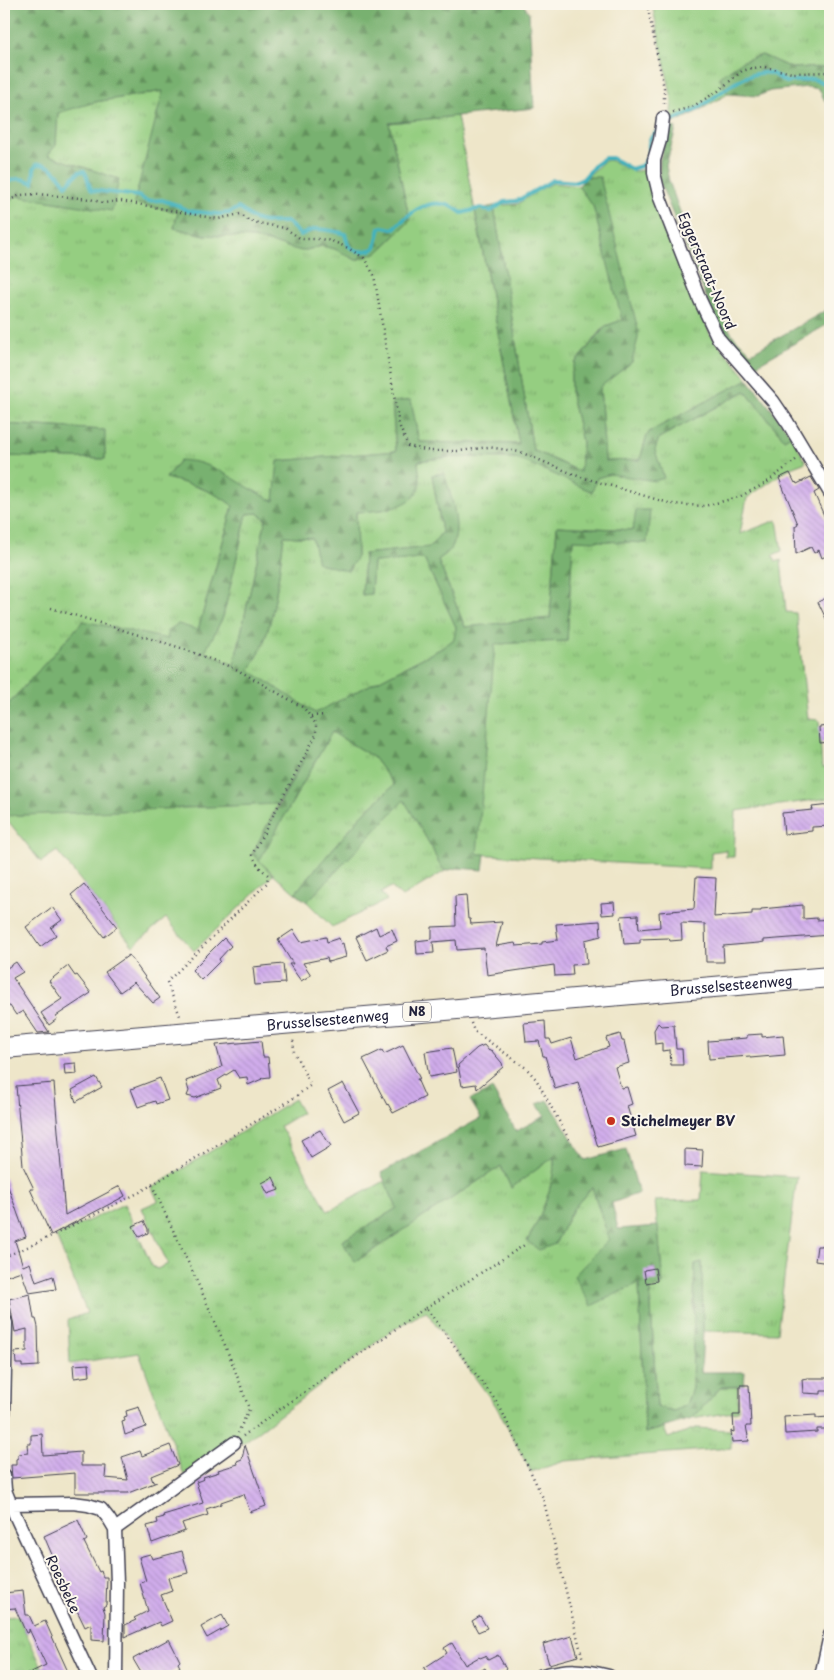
<svg xmlns="http://www.w3.org/2000/svg" width="834" height="1680" viewBox="0 0 834 1680" font-family="'Playpen Sans',sans-serif">
	<style>
		.grass { fill: url(#grass-tufts); stroke: #5c785e }
		.forest { fill: url(#forest-firs); stroke: #4d6a55; fill-rule: evenodd }
		.garden { fill: #95ce81; stroke: #5c785e }
		.lines { fill: none; stroke-linecap: round; stroke-linejoin: round }
		.stream { stroke: #43b2be; stroke-width: 4 }
		.building { fill: url(#building-back-hatch) }
		.minor-casing { stroke: #413f50; stroke-width: 15 }
		.primary-casing { stroke: #413f50; stroke-width: 22 }
		.path { stroke: #413f50; stroke-width: 2.5; stroke-dasharray: 1 4; stroke-linecap: butt }
		.minor { stroke: #fff; stroke-width: 12 }
		.primary { stroke: #fff; stroke-width: 20 }
		.poi-dot { fill: #c8321e; stroke: #fbf7ec; stroke-width: 2 }
		.labels { text-anchor: middle; stroke-width: 4; stroke-linejoin: round; paint-order: stroke }
		.shield { fill: #fbf7ec; stroke: #636270; stroke-width: 1 }
		.shield-label { font-size: 12px; font-weight: bold; fill: #22223b }
		.street-label { font-size: 14px; fill: #22223b; stroke: #fbf7ec }
		.poi-label { font-size: 14px; font-weight: bold; fill: #22223b; stroke: #fbf7ec; text-anchor: start }
	</style>
	<defs>
		<pattern id="grass-tufts" width="24" height="20" patternUnits="userSpaceOnUse" patternTransform="scale(1.25)"><rect width="24" height="20" fill="#95ce81"/><path d="M3 7l-1-3M5 7V3M7 7l1-3M15 17l-1-3M17 17v-4M19 17l1-3" fill="none" stroke="#80b170"/></pattern>
		<pattern id="forest-firs" width="22" height="20" patternUnits="userSpaceOnUse" patternTransform="scale(1.25)"><rect width="22" height="20" fill="#78b16f"/><path d="M5 1l3.5 6h-7zM16 11l3.5 6h-7z" fill="#62905c"/></pattern>
		<pattern id="building-back-hatch" width="6" height="6" patternUnits="userSpaceOnUse" patternTransform="scale(1.25)"><rect width="6" height="6" fill="#d0aceb"/><path d="M-1 5l2 2M0 0l6 6M5-1l2 2" fill="none" stroke="#b294ca"/></pattern>
	</defs>
	<rect width="100%" height="100%" fill="#fbf7ec"/>
	<filter id="ink" filterUnits="userSpaceOnUse"><feTurbulence type="fractalNoise" baseFrequency=".02" numOctaves="2"/><feDisplacementMap in="SourceGraphic" scale="10" xChannelSelector="R" yChannelSelector="G"/><feConvolveMatrix kernelMatrix="1 2 1 2 8 2 1 2 1" color-interpolation-filters="sRGB"/></filter>
	<filter id="wash" filterUnits="userSpaceOnUse"><feTurbulence type="fractalNoise" baseFrequency=".0096" numOctaves="4" result="noise"/><feDisplacementMap in="SourceGraphic" scale="20" xChannelSelector="R" yChannelSelector="G"/><feGaussianBlur stdDeviation="1.12" result="paint"/><feColorMatrix in="noise" values="0 0 0 0 0 0 0 0 0 0 0 0 0 0 0 0 0 1.4 0 .05"/><feComposite in="paint" operator="in"/></filter>
	<g filter="url(#wash)">
		<rect width="100%" height="100%" fill="#eee6c9"/>
		<!-- grass -->
		<path class="grass" d="M 652,4 L 830,4 L 830,67 L 791,68 L 762,55 L 743,61 L 719,77 L 728,94 L 689,116 L 677,121 L 670,126 L 672,100 Z
			M 164,91 L 134,203 L 178,212 L 174,228 L 205,235 L 254,238 L 302,251 L 322,246 L 335,249 L 356,260 L 378,252 L 410,221 L 389,123 L 457,116 L 519,444 L 419,442 L 411,401 L 392,403 L 396,451 L 279,461 L 274,501 L 180,460 L 166,478 C 189,484 214,490 233,506 L 198,630 L 169,640 L 83,621 L 4,709 L 4,456 L 105,459 L 104,430 L 4,424 L 4,206 L 16,195 L 61,203 L 119,179 L 47,155 L 56,145 L 58,112 L 95,102 Z
			M 608,160 C 625,164 627,176 645,169 L 710,334 L 748,379 L 650,432 L 646,438 L 640,460 L 605,461 L 600,386 L 632,362 L 600,178 L 587,177 L 603,162 Z
			M 553,183 L 578,186 L 593,206 L 623,320 L 605,326 L 575,363 L 571,375 L 571,395 L 582,442 L 580,472 L 533,450 L 494,206 L 518,204 L 535,192 Z
			M 745,391 L 784,439 L 791,435 L 806,462 L 788,469 L 747,498 L 740,534 L 777,520 L 782,551 L 773,555 L 776,562 L 781,560 L 786,612 L 796,613 L 808,719 L 819,720 L 822,768 L 830,767 L 830,798 L 736,811 L 734,857 L 726,857 L 726,850 L 711,852 L 711,869 L 476,854 L 495,643 L 567,641 L 573,539 L 646,543 L 649,510 L 634,530 L 557,526 L 550,618 L 465,627 L 438,560 C 441,557 447,554 450,550 C 463,532 449,492 444,473 L 432,475 L 442,532 L 430,547 L 364,554 L 362,595 L 371,594 L 373,562 L 424,559 L 456,627 L 455,639 L 442,648 L 315,713 L 249,670 C 274,637 278,577 284,536 L 312,538 L 357,557 L 356,512 L 391,509 L 419,488 L 418,461 L 451,457 L 515,458 L 549,472 L 597,478 L 610,474 L 626,475 L 655,449 L 659,438 Z
			M 258,513 L 266,519 L 234,665 L 204,652 L 223,617 L 247,514 Z
			M 332,732 L 373,757 L 394,785 L 361,816 L 295,893 L 259,861 Z
			M 404,799 L 432,848 L 438,862 L 445,871 L 402,897 L 391,887 L 381,893 L 387,900 L 332,927 L 307,902 Z
			M 294,1099 L 302,1113 L 280,1126 L 328,1211 L 385,1181 L 397,1208 L 342,1241 L 355,1262 L 501,1166 L 511,1188 L 554,1156 C 556,1182 540,1219 527,1241 L 555,1244 L 573,1209 L 592,1187 L 609,1239 L 639,1283 L 645,1433 L 664,1428 L 668,1438 L 696,1428 L 731,1430 L 731,1448 L 565,1461 L 531,1472 L 496,1406 L 426,1311 L 391,1331 L 243,1443 L 235,1440 L 184,1475 L 139,1353 L 70,1364 L 68,1320 L 87,1313 L 56,1236 L 124,1204 L 152,1266 L 157,1269 L 168,1264 L 142,1208 L 158,1201 L 152,1188 Z
			M 703,1170 L 797,1177 L 777,1333 L 703,1331 L 702,1262 L 695,1264 L 692,1388 L 686,1405 L 674,1411 L 657,1407 L 650,1289 L 663,1284 L 655,1201 L 701,1200 Z
			M 721,1387 L 738,1387 L 738,1411 L 692,1419 Z
			M 18,1616 L 42,1667 L 22,1676 L 4,1676 L 4,1617 Z"/>
		<!-- forest -->
		<path class="forest" d="M 4,4 L 523,4 L 529,13 L 534,108 L 389,123 L 410,221 L 378,252 L 356,260 L 335,249 L 322,246 L 302,251 L 254,238 L 205,235 L 174,228 L 178,212 L 134,203 L 163,91 L 95,102 L 58,113 L 56,145 L 48,155 L 119,179 L 112,211 L 16,196 L 4,206 Z
			M 762,55 L 791,68 L 830,67 L 830,100 L 825,101 L 819,89 L 808,87 L 770,91 L 758,96 L 728,94 L 719,77 L 743,61 Z
			M 670,126 L 676,128 L 666,166 L 669,181 L 692,245 L 720,314 L 732,334 L 751,353 L 830,308 L 830,323 L 751,368 L 728,342 L 717,324 L 659,180 L 660,159 Z
			M 587,177 L 600,177 L 638,330 L 638,338 L 632,362 L 600,387 L 605,461 L 640,460 L 646,438 L 649,432 L 748,379 L 791,435 L 784,439 L 745,391 L 659,438 L 655,450 L 664,478 L 655,481 L 610,474 L 597,478 L 592,492 L 549,472 L 515,458 L 451,457 L 418,461 C 418,469 422,481 419,488 C 412,510 374,511 356,512 L 357,557 L 348,571 L 318,563 L 312,538 L 284,536 C 278,578 274,637 249,670 L 315,713 L 442,648 L 454,639 L 456,627 L 424,559 L 373,562 L 371,594 L 362,595 L 364,554 L 430,547 L 442,532 L 432,475 L 444,473 C 450,493 464,531 450,550 C 447,554 441,557 438,560 L 465,627 L 550,618 L 557,526 L 633,530 L 636,510 L 650,510 L 647,543 L 573,540 L 567,641 L 495,644 L 477,854 L 485,854 L 483,870 L 457,868 L 445,871 L 438,862 L 432,848 L 404,800 L 307,902 L 295,893 L 361,816 L 394,785 L 373,757 L 332,732 L 259,861 L 252,854 L 307,754 L 278,804 L 4,816 L 4,709 L 83,621 L 168,639 L 167,631 L 178,624 L 198,630 L 233,506 C 214,490 189,484 166,478 L 180,460 C 187,461 194,461 200,463 C 227,471 249,490 274,501 L 278,461 L 396,451 L 392,402 L 411,400 L 419,442 L 519,444 L 475,210 L 494,206 L 533,450 L 580,472 L 582,442 L 571,395 L 571,375 L 575,363 L 606,326 L 622,320 L 593,206 L 578,186 ZM 258,513 L 266,519 L 234,665 L 205,652 L 223,617 L 247,514 Z
			M 4,424 L 105,430 L 105,459 L 4,456 Z
			M 492,1089 L 516,1131 L 545,1116 L 537,1104 L 548,1100 L 585,1160 L 626,1149 L 639,1193 L 612,1203 L 618,1229 L 658,1226 L 663,1285 L 650,1289 L 657,1407 L 674,1411 L 686,1405 L 692,1388 L 695,1264 L 702,1262 L 703,1331 L 701,1372 L 745,1372 L 744,1386 L 721,1387 L 692,1419 L 645,1433 L 639,1283 L 591,1306 L 574,1276 L 609,1239 L 592,1187 L 573,1209 L 555,1244 L 539,1250 L 527,1241 C 540,1219 556,1182 554,1157 L 511,1188 L 501,1166 L 355,1262 L 342,1241 L 397,1208 L 381,1173 L 481,1118 L 470,1100 Z"/>
		<!-- garden -->
		<path class="garden" d="M 278,804 L 252,854 L 273,875 L 194,951 L 166,918 L 133,946 L 57,851 L 41,862 L 4,816 Z"/>
		<g class="lines">
			<!-- stream -->
			<path class="stream" d="M 666,125 C 675,118 687,115 697,109 C 717,97 744,70 769,73 C 775,74 780,79 786,82 L 813,79 L 825,83 L 830,82
				M 4,186 C 13,177 21,177 33,183 L 34,169 L 37,164 C 52,164 58,174 66,185 L 79,172 L 84,171 C 89,177 87,184 92,190 L 138,196 L 147,201 L 162,200 L 177,205 L 188,211 L 219,214 L 229,213 L 238,208 C 244,211 246,214 251,217 C 260,224 276,222 287,222 L 301,235 C 306,233 312,229 317,229 C 322,229 340,232 345,234 C 346,237 347,243 349,246 C 355,253 368,252 375,248 L 380,228 L 383,227 L 393,229 C 408,215 426,198 448,205 C 453,206 458,211 462,213 L 481,208 L 491,211 L 504,202 L 517,201 L 553,180 L 576,182 L 583,179 L 595,165 L 605,158 L 612,158 L 631,169 L 641,166 C 644,163 647,160 648,156 C 651,142 644,142 658,131"/>
		</g>
		<g id="blocks">
			<!-- building -->
			<path class="building" d="M 790,473 L 795,483 L 796,482 L 797,484 L 811,477 L 819,490 L 814,493 L 830,529 L 830,554 L 822,558 L 819,550 L 814,553 L 811,547 L 796,554 L 795,526 L 798,524 L 779,478 Z
				M 830,596 L 830,627 L 818,602 Z
				M 830,726 L 830,742 L 820,743 L 819,727 Z
				M 830,805 L 830,826 L 812,827 L 812,831 L 784,834 L 782,813 L 813,810 L 812,807 Z
				M 696,877 L 716,878 L 714,917 L 752,914 L 752,911 L 761,911 L 761,909 L 803,905 L 803,919 L 817,918 L 817,920 L 830,919 L 830,935 L 764,940 L 764,942 L 758,943 L 723,946 L 724,962 L 706,962 L 705,924 L 681,923 L 682,940 L 670,941 L 669,938 L 640,939 L 640,943 L 624,944 L 621,916 L 638,915 L 639,929 L 660,927 L 659,912 L 694,909 Z
				M 84,884 L 117,927 L 104,937 L 71,895 Z
				M 466,895 L 468,919 L 470,919 L 471,924 L 502,922 L 496,946 L 515,943 L 516,946 L 542,944 L 542,942 L 558,940 L 556,924 L 600,921 L 601,936 L 585,940 L 587,964 L 572,965 L 573,975 L 555,976 L 554,965 L 487,975 L 484,948 L 457,950 L 456,940 L 433,942 L 434,953 L 417,954 L 416,941 L 432,939 L 432,927 L 456,926 L 455,896 Z
				M 614,902 L 615,914 L 602,915 L 601,903 Z
				M 52,907 L 62,920 L 51,928 L 56,935 L 40,947 L 26,927 Z
				M 376,927 L 379,935 L 392,929 L 397,941 L 386,946 L 388,950 L 367,960 L 356,937 Z
				M 293,930 L 301,942 L 326,937 L 327,942 L 339,938 L 341,944 L 343,943 L 346,957 L 328,962 L 327,958 L 303,963 L 311,975 L 301,981 L 289,964 L 293,964 L 278,940 Z
				M 224,938 L 231,946 L 219,959 L 220,961 L 201,980 L 192,970 Z
				M 129,955 L 160,998 L 153,1003 L 134,982 L 120,992 L 105,972 Z
				M 16,962 L 23,972 L 13,978 L 49,1032 L 38,1033 L 23,1011 L 16,1015 L 10,1006 L 4,1007 L 4,963 L 7,968 Z
				M 283,964 L 285,983 L 255,985 L 253,967 Z
				M 68,966 L 75,976 L 77,975 L 91,993 L 56,1016 L 57,1019 L 49,1025 L 41,1013 L 62,999 L 49,981 Z
				M 545,1021 L 546,1039 L 550,1039 L 552,1044 L 571,1038 L 577,1058 L 609,1047 L 606,1038 L 620,1034 L 622,1041 L 624,1041 L 629,1063 L 615,1067 L 621,1088 L 627,1087 L 632,1104 L 627,1106 L 636,1136 L 598,1147 L 578,1082 L 555,1089 L 545,1056 L 543,1056 L 539,1041 L 526,1042 L 524,1023 Z
				M 658,1023 L 661,1026 L 674,1025 L 676,1049 L 682,1049 L 683,1065 L 671,1065 L 670,1050 L 662,1051 L 662,1043 L 655,1044 L 654,1030 Z
				M 762,1034 L 762,1037 L 783,1035 L 785,1055 L 750,1058 L 750,1056 L 709,1059 L 708,1041 L 747,1038 L 747,1035 Z
				M 261,1041 L 263,1057 L 268,1057 L 270,1077 L 261,1078 L 262,1079 L 248,1085 L 247,1077 L 239,1078 L 234,1070 L 218,1080 L 221,1088 L 195,1098 L 187,1096 L 189,1091 L 186,1081 L 222,1067 L 216,1045 Z
				M 403,1045 L 420,1079 L 417,1079 L 425,1097 L 393,1113 L 388,1104 L 387,1105 L 363,1059 L 382,1050 L 384,1054 Z
				M 484,1045 L 489,1051 L 491,1050 L 502,1063 L 503,1067 L 477,1089 L 476,1084 L 462,1086 L 458,1065 L 477,1048 Z
				M 452,1048 L 457,1072 L 429,1077 L 425,1052 Z
				M 76,1063 L 77,1074 L 65,1075 L 64,1064 Z
				M 96,1077 L 102,1087 L 76,1102 L 72,1090 Z
				M 160,1078 L 168,1100 L 156,1104 L 155,1101 L 138,1107 L 131,1089 Z
				M 54,1083 L 65,1215 L 120,1186 L 125,1196 L 51,1235 L 30,1189 L 34,1189 L 23,1166 L 16,1086 Z
				M 343,1083 L 359,1113 L 344,1121 L 328,1091 Z
				M 320,1130 L 331,1146 L 311,1158 L 301,1140 Z
				M 685,1149 L 703,1150 L 702,1167 L 685,1166 Z
				M 273,1177 L 279,1190 L 268,1194 L 262,1183 Z
				M 4,1178 L 5,1178 L 26,1237 L 15,1241 L 23,1266 L 30,1263 L 36,1282 L 53,1276 L 56,1289 L 29,1293 L 21,1271 L 4,1277 Z
				M 144,1221 L 148,1229 L 148,1233 L 139,1237 L 133,1226 Z
				M 821,1245 L 830,1246 L 830,1263 L 815,1261 L 817,1246 L 821,1246 Z
				M 655,1268 L 657,1281 L 646,1283 L 644,1270 Z
				M 30,1294 L 34,1319 L 36,1319 L 38,1327 L 39,1366 L 22,1367 L 22,1364 L 16,1364 L 15,1352 L 27,1351 L 27,1329 L 15,1332 L 9,1299 Z
				M 89,1364 L 90,1376 L 74,1378 L 73,1365 Z
				M 808,1378 L 830,1378 L 830,1391 L 821,1391 L 821,1394 L 803,1393 L 802,1379 Z
				M 740,1385 L 749,1385 L 751,1426 L 746,1426 L 749,1441 L 732,1442 L 731,1431 L 734,1432 L 733,1415 L 740,1415 Z
				M 139,1407 L 146,1427 L 125,1435 L 122,1422 L 125,1421 L 124,1417 L 127,1416 L 126,1411 Z
				M 816,1415 L 816,1418 L 828,1417 L 829,1429 L 817,1429 L 817,1432 L 785,1434 L 784,1417 Z
				M 42,1434 L 43,1455 L 81,1452 L 81,1466 L 106,1466 L 105,1478 L 128,1480 L 122,1457 L 140,1451 L 142,1456 L 170,1445 L 178,1465 L 151,1476 L 153,1482 L 157,1482 L 128,1493 L 75,1493 L 75,1473 L 12,1478 L 11,1465 L 16,1465 L 16,1459 L 18,1458 L 18,1454 L 28,1453 L 27,1444 L 31,1444 L 31,1435 Z
				M 245,1445 L 266,1506 L 250,1512 L 244,1494 L 221,1502 L 221,1504 L 206,1509 L 208,1515 L 182,1523 L 185,1531 L 152,1543 L 147,1526 L 158,1523 L 157,1519 L 164,1517 L 163,1515 L 203,1503 L 196,1482 L 204,1479 L 203,1477 L 219,1472 L 218,1470 L 238,1464 L 237,1461 L 242,1459 Z
				M 78,1520 L 87,1540 L 84,1542 L 99,1572 L 101,1571 L 103,1577 L 107,1577 L 106,1605 L 103,1607 L 105,1613 L 104,1641 L 91,1640 L 91,1624 L 85,1627 L 68,1592 L 44,1536 Z
				M 182,1551 L 188,1573 L 168,1578 L 172,1591 L 161,1595 L 172,1621 L 161,1626 L 159,1622 L 125,1637 L 125,1625 L 136,1620 L 134,1618 L 148,1611 L 140,1583 L 146,1581 L 139,1557 L 150,1554 L 152,1559 Z
				M 23,1591 L 26,1615 L 29,1615 L 34,1626 L 45,1621 L 70,1676 L 23,1676 L 46,1665 L 29,1629 L 29,1632 L 26,1633 L 15,1608 L 4,1609 L 4,1593 Z
				M 222,1615 L 228,1626 L 207,1638 L 201,1627 Z
				M 480,1616 L 487,1628 L 478,1632 L 472,1621 Z
				M 572,1636 L 578,1656 L 549,1664 L 543,1644 Z
				M 169,1639 L 180,1661 L 178,1663 L 180,1667 L 165,1676 L 143,1676 L 133,1659 Z
				M 452,1643 L 465,1665 L 479,1657 L 480,1658 L 485,1656 L 488,1660 L 498,1655 L 506,1669 L 494,1676 L 489,1676 L 485,1668 L 472,1676 L 429,1676 L 424,1668 L 447,1653 L 444,1648 Z"/>
		</g>
	</g>
	<g filter="url(#ink)">
		<use href="#blocks" fill-opacity="0" stroke="#413f50" stroke-width="1"/>
		<g class="lines">
			<defs>
				<path id="minor" d="M 663,118 L 660,140 L 654,160 L 654,173 L 660,198 L 700,300 L 718,338 L 773,401 L 788,423 L 830,493
					M 4,1318 L 6,1323 L 4,1413
					M 4,1476 L 5,1490 L 16,1517 L 90,1676
					M 11,1504 L 73,1503 L 88,1505 L 101,1509 L 109,1519 L 115,1529 L 117,1583 L 116,1676
					M 115,1529 L 234,1443
					M 540,1676 C 568,1668 581,1669 609,1676
					M 821,1676 L 830,1635"/>
				<g id="primary">
					<path id="s1" d="M 4,1048 L 830,977"/>
				</g>
			</defs>
			<!-- minor casing -->
			<use href="#minor" class="minor-casing"/>
			<!-- primary casing -->
			<use href="#primary" class="primary-casing"/>
			<!-- path -->
			<path class="path" d="M 647,4 L 664,88 L 664,106
				M 673,112 L 692,107 L 718,91 L 742,71 L 752,68 L 765,67 L 792,73 L 830,72
				M 4,203 L 20,195 L 38,194 L 90,199 L 103,203 L 121,201 L 218,219 L 240,214 L 248,220 L 258,223 L 285,228 L 301,239 L 320,239 L 332,241 L 348,248 L 364,258 L 374,275 L 399,425 L 408,446 L 430,451 L 460,451 L 488,447 L 520,452 L 578,476 L 672,504 L 704,506 L 739,497 L 766,483 L 797,459
				M 51,608 L 181,648 L 236,669 L 304,708 L 316,724 L 316,735 L 252,855 L 259,867 L 268,875 L 267,883 L 167,982 L 180,1016
				M 311,716 L 326,715
				M 471,1023 L 474,1031 L 526,1068 L 536,1079 L 571,1143
				M 152,1185 C 186,1259 223,1332 249,1409 L 238,1433
				M 4,1257 L 39,1242 L 140,1192 L 291,1100 L 311,1085 L 294,1052 L 293,1039
				M 426,1308 L 526,1244
				M 243,1436 C 288,1403 333,1372 379,1341 C 395,1330 409,1318 426,1308 L 499,1405 L 543,1498 L 583,1660"/>
			<!-- minor -->
			<use href="#minor" class="minor"/>
			<!-- primary -->
			<use href="#primary" class="primary"/>
		</g>
	</g>
	<!-- markers -->
	<circle class="poi-dot" cx="611" cy="1121" r="5"/>
	<g class="labels">
		<!-- shield labels -->
		<rect class="shield" x="403" y="1002.5" width="28" height="19" rx="4"/>
		<g class="shield-label">
			<text x="417" y="1016">N8</text>
		</g>
		<!-- street labels -->
		<g class="street-label">
			<text transform="translate(707 271) rotate(67)" y="5">Eggerstraat-Noord</text>
			<text dy="5" stroke="none"><textPath href="#s1" startOffset="730">Brusselsesteenweg</textPath></text>
			<text dy="5" stroke="none"><textPath href="#s1" startOffset="325">Brusselsesteenweg</textPath></text>
			<text transform="translate(63 1584) rotate(65)" y="5">Roesbeke</text>
		</g>
		<!-- poi labels -->
		<g class="poi-label">
			<text x="621" y="1126">Stichelmeyer BV</text>
		</g>
	</g>
	<!-- margin -->
	<rect width="834" height="1680" fill="none" stroke="#fbf7ec" stroke-width="20"/>
</svg>
